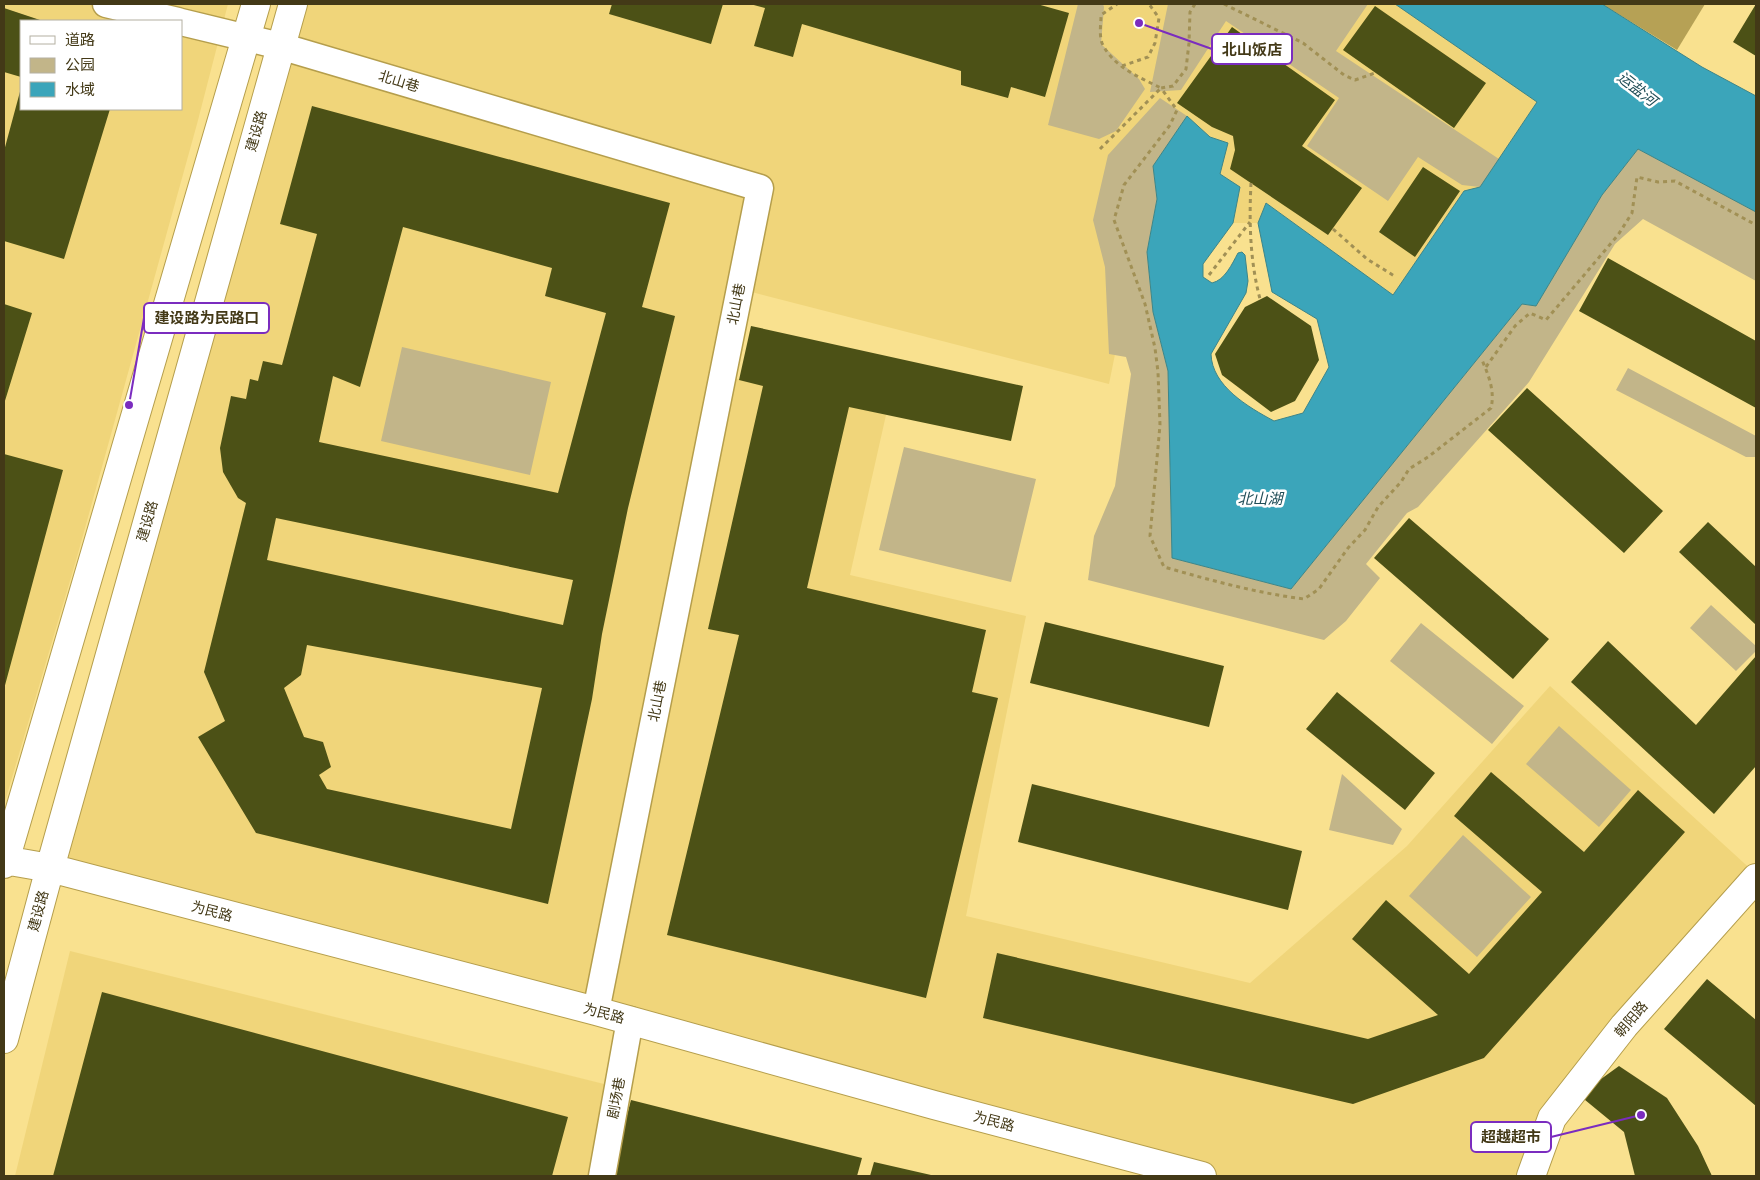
<svg xmlns="http://www.w3.org/2000/svg" width="1760" height="1180" viewBox="0 0 1760 1180" font-family="'Public Sans','Noto Sans SC',sans-serif">
	<style>
		.built { fill: #f0d57a; fill-rule: evenodd }
		.green { fill: #c2b589 }
		.forest { fill: #b6a155 }
		.water { fill: #3ba5ba; stroke: #3d8589 }
		.building { fill: #4c5116; fill-rule: evenodd }
		.lines { fill: none; stroke-linecap: round; stroke-linejoin: round }
		.street-casing { stroke: #b59e4c; stroke-width: 29 }
		.secondary-casing { stroke: #b59e4c; stroke-width: 30 }
		.path { stroke: #a19055; stroke-width: 3; stroke-dasharray: 4 4; stroke-linecap: butt }
		.street { stroke: #fff; stroke-width: 26 }
		.secondary { stroke: #fff; stroke-width: 28 }
		.labels { text-anchor: middle; stroke-width: 5; stroke-linejoin: round; paint-order: stroke }
		.street-label { font-size: 14px; fill: #433917; stroke: #fff }
		.water-label { font-size: 15px; font-style: italic; fill: #204d57; stroke: #fff }
		.leader { fill: none; stroke: #7b2cbf; stroke-width: 2 }
		.callout-dot { fill: #7b2cbf; stroke: #fff; stroke-width: 2 }
		.callout { fill: #fff; stroke: #7b2cbf; stroke-width: 2 }
		.callout-label { font-size: 15px; text-anchor: middle; font-weight: bold; fill: #433917 }
	</style>
	<rect width="100%" height="100%" fill="#f9e18f"/>
	<!-- built -->
	<path class="built" d="M 4,4 L 228,4 L 197,124 L 77,557 L 4,805 ZM 21,21 L 181,21 L 181,109 L 21,109 Z
		M 293,4 L 1395,4 L 1538,102 L 1480,187 L 1464,192 L 1393,295 L 1266,203 L 1258,223 L 1233,223 L 1240,187 L 1220,174 L 1222,163 L 1210,137 L 1187,116 L 1153,166 L 1109,384 L 740,289 L 722,375 L 886,415 L 850,575 L 1026,616 L 966,916 L 1250,983 L 1407,846 L 1550,686 L 1756,874 L 1624,1026 L 1531,1176 L 1202,1176 L 50,868 Z
		M 70,951 L 612,1086 L 593,1176 L 15,1176 Z"/>
	<!-- green -->
	<path class="green" d="M 1078,4 L 1103,4 L 1104,7 L 1101,44 L 1139,79 L 1145,89 L 1116,131 L 1099,139 L 1048,125 Z
		M 1168,4 L 1368,4 L 1336,51 L 1499,159 L 1480,187 L 1462,185 L 1418,157 L 1388,201 L 1307,146 L 1339,98 L 1226,21 L 1181,90 L 1150,92 Z
		M 1160,98 L 1187,116 L 1153,166 L 1157,199 L 1147,252 L 1153,312 L 1168,371 L 1172,558 L 1291,589 L 1522,304 L 1536,306 L 1602,195 L 1638,149 L 1756,212 L 1756,281 L 1643,219 L 1615,244 L 1529,382 L 1418,507 L 1407,513 L 1366,564 L 1380,578 L 1346,621 L 1324,640 L 1088,580 L 1094,536 L 1115,486 L 1131,374 L 1126,357 L 1109,354 L 1105,267 L 1093,220 L 1108,155 Z
		M 402,347 L 551,382 L 530,475 L 381,441 Z
		M 1628,368 L 1756,436 L 1756,457 L 1746,457 L 1616,390 Z
		M 904,447 L 1036,479 L 1011,582 L 879,550 Z
		M 1711,605 L 1756,646 L 1756,651 L 1736,671 L 1690,628 Z
		M 1421,623 L 1524,706 L 1492,744 L 1390,661 Z
		M 1559,726 L 1631,790 L 1599,827 L 1526,764 Z
		M 1342,774 L 1402,829 L 1393,845 L 1329,830 Z
		M 1463,835 L 1531,897 L 1477,957 L 1409,896 Z"/>
	<!-- forest -->
	<path class="forest" d="M 1602,4 L 1705,4 L 1677,50 Z"/>
	<!-- water -->
	<path class="water" d="M 1395,4 L 1602,4 L 1702,67 L 1756,96 L 1756,212 L 1638,149 L 1602,195 L 1536,306 L 1522,304 L 1291,589 L 1172,558 L 1168,371 L 1153,312 L 1147,252 L 1157,199 L 1153,166 L 1187,116 L 1210,137 L 1228,143 L 1220,174 L 1240,187 L 1233,223 L 1203,264 L 1203,277 L 1212,283 C 1225,280 1232,264 1238,253 L 1242,252 L 1245,255 L 1248,281 L 1246,293 L 1211,354 C 1212,386 1248,407 1274,421 L 1303,413 L 1329,367 L 1317,319 L 1272,292 L 1258,223 L 1266,203 L 1393,295 L 1464,191 L 1480,187 L 1537,102 Z"/>
	<!-- building -->
	<path class="building" d="M 612,4 L 723,4 L 711,44 L 609,14 Z
		M 750,4 L 1037,4 L 1069,13 L 1045,97 L 1011,87 L 1008,98 L 961,85 L 961,71 L 802,24 L 793,57 L 754,46 L 765,8 Z
		M 1756,4 L 1756,56 L 1733,42 Z
		M 1375,6 L 1486,83 L 1454,128 L 1343,50 Z
		M 4,8 L 43,21 L 21,21 L 21,77 L 4,72 Z
		M 1232,27 L 1335,100 L 1302,146 L 1362,188 L 1328,235 L 1230,169 L 1235,150 L 1233,136 L 1212,127 L 1177,103 Z
		M 21,88 L 21,109 L 110,109 L 64,259 L 4,241 L 4,151 Z
		M 312,106 L 670,203 L 642,307 L 675,316 L 628,508 L 602,634 L 592,699 L 548,904 L 256,833 L 198,737 L 225,721 L 204,672 L 246,503 L 238,498 L 223,472 L 220,448 L 231,396 L 246,399 L 250,379 L 258,381 L 263,361 L 282,365 L 317,234 L 280,224 ZM 403,227 L 552,268 L 545,296 L 606,313 L 558,493 L 319,442 L 333,376 L 360,387 ZM 276,518 L 573,580 L 563,625 L 267,560 ZM 307,645 L 542,688 L 511,829 L 327,789 L 319,775 L 331,767 L 323,742 L 304,737 L 284,688 L 301,675 Z
		M 1423,167 L 1460,191 L 1415,257 L 1379,232 Z
		M 1608,258 L 1756,341 L 1756,408 L 1579,311 Z
		M 1267,296 L 1311,326 L 1319,360 L 1295,401 L 1271,412 L 1222,375 L 1215,354 L 1245,307 Z
		M 4,304 L 32,313 L 4,404 Z
		M 751,326 L 1023,386 L 1011,441 L 849,407 L 807,588 L 986,630 L 972,692 L 998,698 L 926,998 L 667,935 L 739,635 L 708,629 L 763,386 L 739,380 Z
		M 1527,388 L 1663,511 L 1624,553 L 1488,430 Z
		M 4,454 L 63,470 L 4,689 Z
		M 1409,518 L 1549,639 L 1513,679 L 1374,558 Z
		M 1708,522 L 1756,567 L 1756,625 L 1679,552 Z
		M 1045,622 L 1224,666 L 1209,727 L 1030,683 Z
		M 1608,641 L 1696,725 L 1756,656 L 1756,766 L 1714,814 L 1571,682 Z
		M 1337,692 L 1435,773 L 1405,810 L 1306,729 Z
		M 1491,772 L 1584,852 L 1638,790 L 1685,832 L 1484,1058 L 1353,1104 L 983,1018 L 997,953 L 1368,1039 L 1438,1015 L 1352,939 L 1386,900 L 1469,974 L 1542,892 L 1454,816 Z
		M 1032,784 L 1302,851 L 1288,910 L 1018,842 Z
		M 1707,979 L 1756,1020 L 1756,1106 L 1664,1029 Z
		M 102,992 L 568,1117 L 552,1176 L 298,1176 L 292,1175 L 291,1176 L 53,1176 Z
		M 1619,1066 L 1667,1098 L 1698,1146 L 1712,1176 L 1635,1176 L 1624,1132 L 1579,1095 Z
		M 631,1100 L 862,1158 L 857,1176 L 611,1176 Z
		M 874,1162 L 931,1175 L 931,1176 L 870,1176 Z"/>
	<g class="lines">
		<defs>
			<path id="street" d="M 106,4 L 178,21
				M 181,22 L 280,46 L 760,188 L 596,1011
				M 602,1176 L 630,1020"/>
			<path id="secondary" d="M 4,860 L 50,868 L 596,1011 L 934,1105 L 1202,1176
				M 4,864 L 256,4
				M 4,1039 L 50,868 L 293,4
				M 1531,1176 L 1552,1118 L 1624,1026 L 1756,878"/>
		</defs>
		<!-- street casing -->
		<use href="#street" class="street-casing"/>
		<!-- secondary casing -->
		<use href="#secondary" class="secondary-casing"/>
		<!-- path -->
		<path class="path" d="M 1195,4 L 1190,12 L 1189,43 L 1186,69 L 1173,86 L 1161,88 L 1177,110 L 1170,125 L 1124,185 L 1114,220 L 1145,304 L 1155,348 L 1158,372 L 1160,425 L 1150,536 L 1164,567 C 1210,580 1256,593 1304,599 L 1319,589 L 1348,548 L 1365,530 L 1378,507 L 1401,482 L 1409,469 L 1428,457 L 1491,408 C 1495,392 1489,376 1482,360
			M 1224,4 L 1303,43 L 1344,75 L 1355,80 L 1375,73
			M 1122,66 L 1148,57 L 1155,43 L 1159,18 L 1149,4
			M 1100,149 L 1161,88 C 1139,77 1113,67 1102,43 C 1099,35 1101,23 1101,15 L 1117,4
			M 1251,183 C 1249,223 1250,261 1260,299
			M 1333,229 L 1367,259 L 1396,277
			M 1209,275 L 1250,222
			M 1486,367 L 1515,326 L 1530,313 L 1546,320 L 1618,235 L 1632,213 L 1637,177 L 1658,182 L 1675,181 L 1756,225"/>
		<!-- street -->
		<use href="#street" class="street"/>
		<!-- secondary -->
		<use href="#secondary" class="secondary"/>
	</g>
	<g class="labels">
		<!-- street labels -->
		<g class="street-label">
			<text transform="translate(399 81) rotate(17)" y="5">北山巷</text>
			<text transform="translate(256 131) rotate(-74)" y="5">建设路</text>
			<text transform="translate(736 304) rotate(-79)" y="5">北山巷</text>
			<text transform="translate(147 521) rotate(-74)" y="5">建设路</text>
			<text transform="translate(657 701) rotate(-79)" y="5">北山巷</text>
			<text transform="translate(38 911) rotate(-75)" y="5">建设路</text>
			<text transform="translate(212 911) rotate(15)" y="5">为民路</text>
			<text transform="translate(604 1013) rotate(15)" y="5">为民路</text>
			<text transform="translate(1631 1019) rotate(-49)" y="5">朝阳路</text>
			<text transform="translate(616 1098) rotate(-80)" y="5">剧场巷</text>
			<text transform="translate(994 1121) rotate(15)" y="5">为民路</text>
		</g>
		<!-- water labels -->
		<g class="water-label">
			<text transform="translate(1637 89) rotate(38)" y="5">运盐河</text>
			<text x="1260" y="504">北山湖</text>
		</g>
	</g>
	<!-- callouts -->
	<path class="leader" d="M1139 23L1212 49M129 405L144 318M1641 1115L1551 1137"/>
	<g class="callout-dot">
		<circle cx="1139" cy="23" r="5"/>
		<circle cx="129" cy="405" r="5"/>
		<circle cx="1641" cy="1115" r="5"/>
	</g>
	<g class="callout">
		<rect x="1212" y="34" width="80" height="30" rx="5"/>
		<rect x="144" y="303" width="125" height="30" rx="5"/>
		<rect x="1471" y="1122" width="80" height="30" rx="5"/>
	</g>
	<g class="callout-label">
		<text x="1252" y="55">北山饭店</text>
		<text x="207" y="323">建设路为民路口</text>
		<text x="1511" y="1142">超越超市</text>
	</g>
	<!-- border -->
	<rect width="1760" height="1180" fill="none" stroke="#433917" stroke-width="10"/>
	<!-- legend -->
	<rect x="20" y="20" width="162" height="90" fill="#ffffff" stroke="#b4b0a2"/>
	<rect x="30" y="36" width="25" height="8" fill="#ffffff" stroke="#b4b0a2"/>
	<text x="65" y="45" font-size="15" fill="#433917">道路</text>
	<rect x="30" y="58" width="25" height="15" fill="#c2b589" stroke="#b4b0a2"/>
	<text x="65" y="70" font-size="15" fill="#433917">公园</text>
	<rect x="30" y="82" width="25" height="15" fill="#3ba5ba" stroke="#b4b0a2"/>
	<text x="65" y="95" font-size="15" fill="#433917">水域</text>
</svg>
